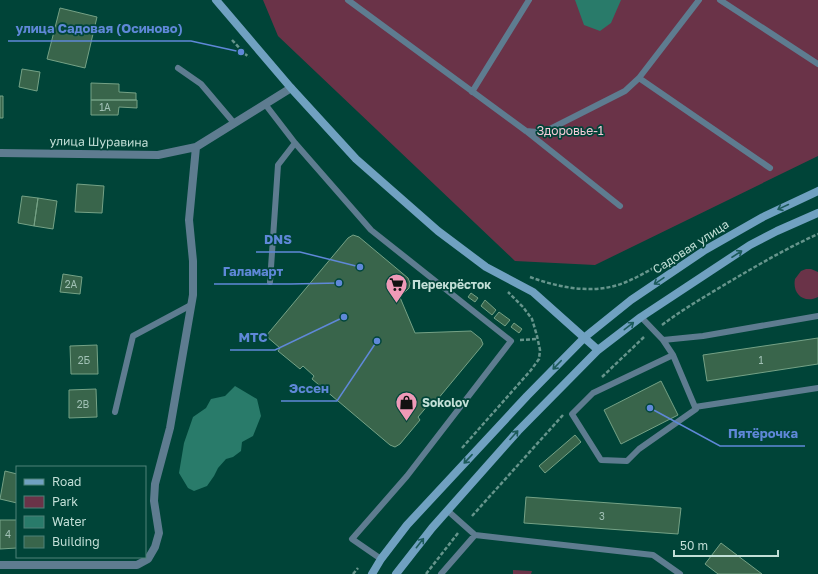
<svg xmlns="http://www.w3.org/2000/svg" width="818" height="574" viewBox="0 0 818 574" font-family="'Golos Text',sans-serif">
	<style>
		.green { fill: #6a3348 }
		.water { fill: #297b6a }
		.building { fill: #39654b; stroke: #75a286 }
		.lines { fill: none; stroke-linecap: round; stroke-linejoin: round }
		.path { stroke: #66958c; stroke-width: 2.5; stroke-dasharray: 4 2; stroke-linecap: butt }
		.lane { stroke: #5e7c90; stroke-width: 6 }
		.street { stroke: #5e7c90; stroke-width: 8 }
		.secondary { stroke: #70a1c1; stroke-width: 8 }
		.oneway { stroke: #1c5b5a }
		.labels { text-anchor: middle; stroke-width: 3.5; stroke-linejoin: round; paint-order: stroke }
		.number-label { font-size: 10px; fill: #a0c0b4 }
		.park-label { font-size: 12px; fill: #f5c9d7; stroke: #004438 }
		.street-label { font-size: 12px; fill: #c2dfd7; stroke: #004438 }
		.poi-label { font-size: 12px; font-weight: bold; fill: #c2dfd7; stroke: #004438; text-anchor: start }
		.leader { fill: none; stroke: #5f88d8; stroke-width: 1.5 }
		.callout-dot { fill: #5f88d8; stroke: #004438; stroke-width: 1.5 }
		.callout-label { font-size: 13px; text-anchor: middle; font-weight: bold; fill: #5f88d8; stroke: #004438; stroke-width: 3.5; stroke-linejoin: round; paint-order: stroke }
	</style>
	<rect width="100%" height="100%" fill="#004438"/>
	<!-- green -->
	<path class="green" d="M 263,0 L 818,0 L 818,156 L 595,265 L 515,261 L 278,36 Z
		M 806,269 L 811,269 L 818,272 L 818,297 C 804,304 792,294 795,279 L 801,271 Z
		M 513,570 L 532,571 L 531,574 L 513,574 Z"/>
	<!-- water -->
	<path class="water" d="M 575,0 L 621,0 L 611,23 L 600,31 L 584,25 Z
		M 235,386 L 257,399 L 261,416 L 253,436 L 242,442 L 241,451 L 233,457 L 226,459 L 218,468 L 214,476 L 207,486 L 194,491 L 188,488 L 179,473 L 184,443 L 193,417 L 206,408 L 211,399 L 225,396 Z"/>
	<!-- building -->
	<path class="building" d="M 60,8 L 97,17 L 85,68 L 47,59 Z
		M 22,69 L 40,72 L 37,91 L 19,87 Z
		M 91,83 L 119,84 L 119,92 L 136,93 L 136,100 L 91,100 Z
		M 0,96 L 3,96 L 3,118 L 0,118 Z
		M 91,100 L 137,100 L 137,108 L 119,107 L 118,115 L 91,115 Z
		M 77,184 L 104,186 L 102,213 L 75,212 Z
		M 22,196 L 38,198 L 34,226 L 18,223 Z
		M 38,198 L 57,201 L 53,229 L 34,226 Z
		M 353,235 L 359,237 L 408,278 L 410,283 L 409,288 L 405,292 L 399,295 L 415,333 L 471,331 L 481,339 L 483,344 L 481,347 L 432,406 L 429,404 L 418,417 L 420,420 L 400,444 L 395,447 L 390,445 L 312,379 L 314,376 L 303,366 L 300,369 L 278,351 L 280,348 L 266,336 L 348,238 Z
		M 63,274 L 82,277 L 80,294 L 60,292 Z
		M 471,293 L 478,298 L 475,302 L 468,297 Z
		M 485,300 L 496,310 L 492,315 L 481,306 Z
		M 499,312 L 510,320 L 505,326 L 494,318 Z
		M 514,323 L 522,329 L 519,333 L 511,327 Z
		M 818,338 L 818,364 L 707,381 L 703,355 Z
		M 97,345 L 98,374 L 71,374 L 70,346 Z
		M 661,381 L 678,415 L 621,444 L 604,410 Z
		M 96,389 L 97,417 L 69,418 L 69,390 Z
		M 575,435 L 581,442 L 545,473 L 539,466 Z
		M 5,471 L 17,474 L 17,503 L 0,499 Z
		M 526,497 L 681,508 L 678,534 L 524,523 Z
		M 0,520 L 17,520 L 17,548 L 0,549 Z
		M 721,543 L 762,574 L 718,574 L 705,564 Z"/>
	<g class="lines">
		<!-- path -->
		<path class="path" d="M 232,40 L 245,54 L 249,57
			M 530,277 C 560,288 595,295 626,282 C 645,274 663,262 680,252
			M 662,325 C 683,309 706,296 729,282 C 758,265 787,248 818,234
			M 520,340 L 537,339
			M 602,377 L 644,337
			M 462,448 L 531,370 L 539,359 L 540,350 L 537,336 L 532,319 L 523,307 L 508,292
			M 472,516 L 563,415
			M 353,574 L 358,568
			M 426,574 L 458,533"/>
		<!-- lane -->
		<path class="lane" d="M 348,0 L 526,131 L 620,206
			M 720,0 L 818,64
			M 178,68 L 201,84 L 234,123
			M 639,78 L 770,168
			M 472,92 L 529,0
			M 265,104 L 295,143 L 371,230 L 511,341 L 407,476 L 352,539 L 381,559
			M 526,131 L 537,132 L 548,130 L 625,91 L 639,78 L 699,0
			M 270,282 L 278,165 L 295,143
			M 641,317 L 663,340 L 673,355 L 695,407 L 818,388
			M 663,340 L 703,336 L 818,316
			M 673,355 L 593,393 L 572,414 L 601,460 L 627,461 L 639,449 L 696,409 L 695,407
			M 115,412 L 133,336 L 191,305
			M 448,511 L 475,535
			M 441,574 L 475,535 L 653,555 L 680,574"/>
		<!-- street -->
		<path class="street" d="M 0,153 L 158,155 L 196,147 L 291,88
			M 0,565 L 137,565 L 148,559 L 155,547 L 159,533 L 154,501 L 155,484 L 170,428 L 193,295 L 193,261 L 189,220 L 196,147"/>
		<!-- secondary -->
		<path class="secondary" d="M 216,0 L 291,88 L 356,159 L 438,231 L 486,267 L 533,292 L 598,350
			M 372,574 L 381,559 L 407,525 L 527,396 L 585,337 L 631,300 L 705,250 L 763,217 L 818,191
			M 396,574 L 432,528 L 518,431 L 598,350 L 641,317 L 750,245 L 777,231 L 818,213"/>
	</g>
	<!-- one-way arrows -->
	<defs><path id="oneway-shaft" d="M-6 0H5M1.5-3L5.5 0L1.5 3" fill="none" stroke-width="1.6" stroke-linecap="round" stroke-linejoin="round"/></defs>
	<g class="oneway">
		<use href="#oneway-shaft" transform="translate(783 207) rotate(155)"/>
		<use href="#oneway-shaft" transform="translate(737 254) rotate(-33)"/>
		<use href="#oneway-shaft" transform="translate(659 281) rotate(146)"/>
		<use href="#oneway-shaft" transform="translate(629 326) rotate(-38)"/>
		<use href="#oneway-shaft" transform="translate(557 365) rotate(134)"/>
		<use href="#oneway-shaft" transform="translate(514 435) rotate(-48)"/>
		<use href="#oneway-shaft" transform="translate(468 459) rotate(133)"/>
		<use href="#oneway-shaft" transform="translate(420 543) rotate(-52)"/>
	</g>
	<!-- icons -->
	<defs>
		<symbol id="supermarket-pin" viewBox="-11 -11 22 30"><path d="M0 17L-7.5 6A9.5 9.5 0 1 1 7.5 6Z" fill="#ef9ab8" stroke="#004438"/><path d="M-6-5.5h2.5l.6 2H6L4.5 2H-2.5L-4.4-4H-6ZM-1.5 3.2a1.3 1.3 0 1 0 .1 0ZM3 3.2a1.3 1.3 0 1 0 .1 0Z" fill="#111"/></symbol>
		<symbol id="shop-pin" viewBox="-11 -11 22 30"><path d="M0 17L-7.5 6A9.5 9.5 0 1 1 7.5 6Z" fill="#ef9ab8" stroke="#004438"/><path d="M-5-2.5h2.3a2.7 3.5 0 0 1 5.4 0H5L5.5 6h-11ZM-1.5-2.5h3a1.5 2.3 0 0 0-3 0Z" fill="#111"/></symbol>
	</defs>
	<g fill-rule="evenodd">
		<use href="#supermarket-pin" x="384" y="272" width="25" height="34"/>
		<use href="#shop-pin" x="394" y="390" width="25" height="34"/>
	</g>
	<g class="labels">
		<!-- number labels -->
		<g class="number-label">
			<text x="105" y="111">1А</text>
			<text x="71" y="288">2А</text>
			<text x="84" y="364">2Б</text>
			<text x="761" y="364">1</text>
			<text x="83" y="408">2В</text>
			<text x="602" y="520">3</text>
			<text x="8" y="538">4</text>
		</g>
		<!-- park labels -->
		<g class="park-label">
			<text x="570" y="135">Здоровье-1</text>
		</g>
		<!-- street labels -->
		<g class="street-label">
			<text transform="translate(99 142) rotate(1)" y="4">улица Шуравина</text>
			<text transform="translate(691 247) rotate(-33)" y="4">Садовая улица</text>
		</g>
		<!-- poi labels -->
		<g class="poi-label">
			<text x="412" y="289">Перекрёсток</text>
			<text x="422" y="407">Sokolov</text>
		</g>
	</g>
	<!-- callouts -->
	<path class="leader" d="M241 52L191 41H8M360 267L300 252H256M339 283L291 284H214M344 317L275 350H230M377 341L337 401H281M650 408L720 446H805"/>
	<g class="callout-dot">
		<circle cx="241" cy="52" r="4"/>
		<circle cx="360" cy="267" r="4"/>
		<circle cx="339" cy="283" r="4"/>
		<circle cx="344" cy="317" r="4"/>
		<circle cx="377" cy="341" r="4"/>
		<circle cx="650" cy="408" r="4"/>
	</g>
	<g class="callout-label">
		<text x="99" y="33">улица Садовая (Осиново)</text>
		<text x="278" y="244">DNS</text>
		<text x="253" y="276">Галамарт</text>
		<text x="253" y="342">МТС</text>
		<text x="309" y="393">Эссен</text>
		<text x="763" y="438">Пятёрочка</text>
	</g>
	<!-- legend -->
	<rect x="16" y="466" width="130" height="92" fill="#004438" stroke="#4e8278"/>
	<rect x="24" y="479" width="20" height="6" fill="#70a1c1" stroke="#4e8278"/>
	<text x="52" y="486" font-size="12" fill="#c2dfd7">Road</text>
	<rect x="24" y="496" width="20" height="12" fill="#6a3348" stroke="#4e8278"/>
	<text x="52" y="506" font-size="12" fill="#c2dfd7">Park</text>
	<rect x="24" y="516" width="20" height="12" fill="#297b6a" stroke="#4e8278"/>
	<text x="52" y="526" font-size="12" fill="#c2dfd7">Water</text>
	<rect x="24" y="536" width="20" height="12" fill="#39654b" stroke="#4e8278"/>
	<text x="52" y="546" font-size="12" fill="#c2dfd7">Building</text>
	<!-- scale -->
	<path d="M674 550v6h104v-6" fill="none" stroke="#c2dfd7" stroke-width="2"/>
	<text x="680" y="550" font-size="12" fill="#c2dfd7" stroke="#004438" stroke-width="3" paint-order="stroke">50 m</text>
</svg>
